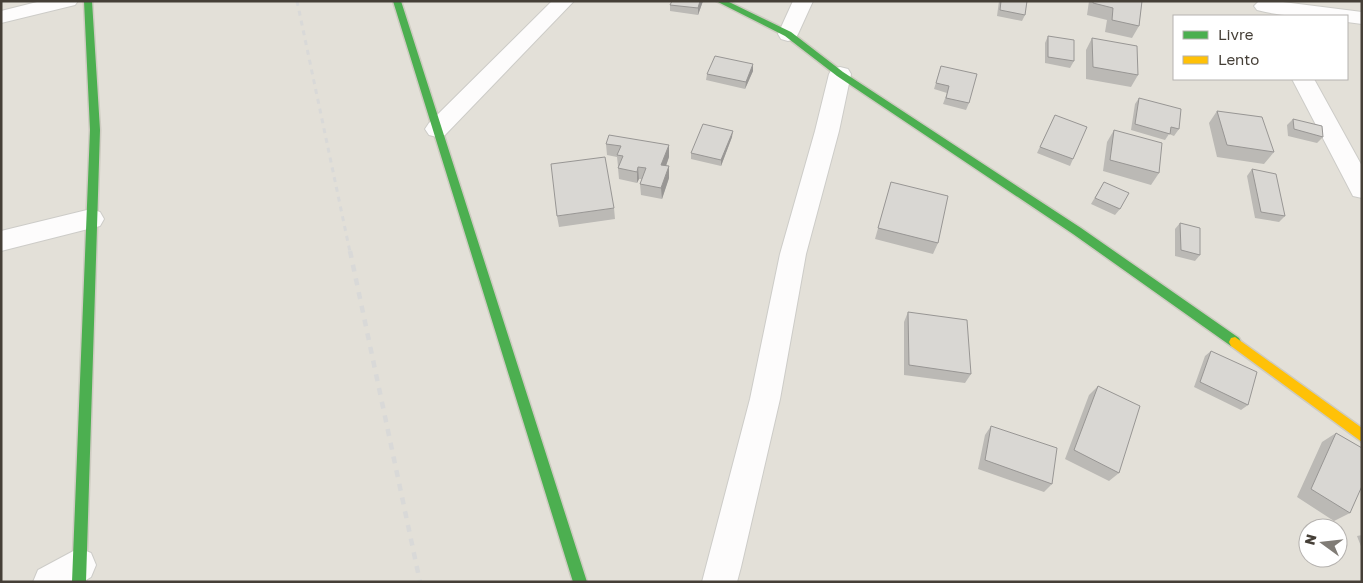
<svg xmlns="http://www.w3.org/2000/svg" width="1363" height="583" viewBox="0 0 1363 583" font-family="'Golos Text',sans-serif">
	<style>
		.residential { fill: #e3e0d8; fill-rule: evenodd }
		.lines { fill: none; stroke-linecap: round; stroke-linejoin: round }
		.street-casing { stroke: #cdccc8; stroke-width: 2 }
		.fast-casing { stroke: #cecbc1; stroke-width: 3 }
		.slow-casing { stroke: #cecbc1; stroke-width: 3 }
		.street { fill: #fdfcfc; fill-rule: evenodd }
		.fast { fill: #4caf50; fill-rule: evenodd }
		.slow { fill: #ffc107; fill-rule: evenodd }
		.rail-far1 { stroke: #d9d9d8; stroke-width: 3; stroke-dasharray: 5 5; stroke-linecap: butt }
		.rail { stroke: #d9d9d8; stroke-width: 4.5; stroke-dasharray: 7 7; stroke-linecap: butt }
		.wall { fill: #bbb9b5 }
		.shaded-wall { fill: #989694 }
		.building { fill: #d9d7d3; stroke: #989694 }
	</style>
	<rect width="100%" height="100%" fill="#efeeea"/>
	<!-- residential -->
	<path class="residential" d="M 1,1 L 1362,1 L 1362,582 L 1,582 ZM 1174,16 L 1347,16 L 1347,79 L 1174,79 ZM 1308,528 L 1338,528 L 1338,558 L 1308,558 Z"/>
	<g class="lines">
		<defs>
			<path id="street" d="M 41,1 L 78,1 L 75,5 L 1,23 L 1,11 Z
				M 552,1 L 574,1 L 445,135 L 437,137 L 429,135 L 425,129 L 429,123 Z
				M 793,1 L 813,1 L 798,34 L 795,39 L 788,41 L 781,39 L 778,34 Z
				M 1275,1 L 1362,12 L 1362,24 L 1347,22 L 1347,16 C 1317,16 1286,18 1257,10 L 1254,6 L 1259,1 Z
				M 840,67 L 848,69 L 851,74 L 839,131 L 806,254 L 780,399 L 741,567 L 737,582 L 702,582 L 750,399 L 780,254 L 815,131 L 829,74 L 832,69 Z
				M 1292,79 L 1314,79 L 1362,166 L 1362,198 L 1353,196 Z
				M 91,209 L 100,212 L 104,219 L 100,226 L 1,251 L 1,231 Z
				M 79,548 L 91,553 L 96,565 L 91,577 L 83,582 L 33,582 L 38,570 Z"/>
			<path id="fast" d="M 84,1 L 92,1 L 100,130 L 86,582 L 72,582 L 90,130 Z
				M 393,1 L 401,1 L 587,582 L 573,582 Z
				M 716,1 L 727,1 L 791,32 L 843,72 L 1081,228 L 1239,338 L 1241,342 L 1239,346 L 1235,347 L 1231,346 L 1073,234 L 837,76 L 785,36 Z"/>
			<path id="slow" d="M 1235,337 L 1362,428 L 1362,442 L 1231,346 L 1229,342 L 1231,338 Z"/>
		</defs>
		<!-- street casing -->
		<use href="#street" class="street-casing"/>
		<!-- fast casing -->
		<use href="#fast" class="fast-casing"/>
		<!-- slow casing -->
		<use href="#slow" class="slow-casing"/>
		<!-- street -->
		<use href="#street" class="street"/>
		<!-- fast -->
		<use href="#fast" class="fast"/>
		<!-- slow -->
		<use href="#slow" class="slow"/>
		<!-- rail-far1 -->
		<path class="rail-far1" d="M 297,1 L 350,252"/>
		<!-- rail -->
		<path class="rail" d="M 350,251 L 420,582"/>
	</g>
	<!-- wall -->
	<path class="wall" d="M 703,1 L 698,15 L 670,11 L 670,5 Z
		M 999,1 L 1027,1 L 1025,15 L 1022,21 L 997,16 Z
		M 1089,1 L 1142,1 L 1139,26 L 1132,38 L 1105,32 L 1107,20 L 1087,15 Z
		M 1048,36 L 1074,61 L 1070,68 L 1045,63 L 1045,43 Z
		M 1092,38 L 1138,75 L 1131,87 L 1086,79 L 1086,50 Z
		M 753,64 L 753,71 L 745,89 L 706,80 L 707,74 Z
		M 941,66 L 969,103 L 966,110 L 943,104 L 947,93 L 934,89 Z
		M 1139,98 L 1179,129 L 1174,136 L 1169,134 L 1165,140 L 1131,130 L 1135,104 Z
		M 1217,111 L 1274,152 L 1264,164 L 1217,157 L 1209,123 Z
		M 1055,115 L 1073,159 L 1070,166 L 1037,153 Z
		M 1293,119 L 1323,137 L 1317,143 L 1288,136 L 1287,125 Z
		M 1114,130 L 1159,173 L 1151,185 L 1103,171 L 1107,142 Z
		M 732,137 L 721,166 L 691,159 L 691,153 Z
		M 606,144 L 669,145 L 669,157 L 666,166 L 669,166 L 669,178 L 662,199 L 641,195 L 640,184 L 642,179 L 639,179 L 637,183 L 619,179 L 618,168 L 619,166 L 618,166 L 617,157 L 607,155 Z
		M 1252,169 L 1285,216 L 1279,222 L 1255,218 L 1247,176 Z
		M 891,182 L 938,243 L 933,254 L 875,239 Z
		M 1104,182 L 1120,209 L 1115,215 L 1091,204 Z
		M 614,208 L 615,219 L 559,227 L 557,216 Z
		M 1180,223 L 1200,255 L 1195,261 L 1175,256 L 1175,229 Z
		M 908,312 L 971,374 L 965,383 L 904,375 L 904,322 Z
		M 1211,351 L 1248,405 L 1241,410 L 1194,387 L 1205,356 Z
		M 1098,386 L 1119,473 L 1109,481 L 1065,459 L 1089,395 Z
		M 991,426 L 1052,484 L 1044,492 L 978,469 L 985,435 Z
		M 1336,433 L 1362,448 L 1362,491 L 1360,490 L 1350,513 L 1334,521 L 1297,497 L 1322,442 Z
		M 1362,535 L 1362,549 L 1357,536 Z"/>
	<!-- shaded-wall -->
	<path class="shaded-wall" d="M 700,1 L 703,1 L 698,15 L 698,8 Z
		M 753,64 L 753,71 L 745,89 L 746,82 Z
		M 733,131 L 732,137 L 721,166 L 721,160 Z
		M 669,145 L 669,157 L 662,177 L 661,165 Z
		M 669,166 L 669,178 L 662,199 L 661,188 Z
		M 638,167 L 639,179 L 637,183 L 637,172 Z"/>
	<!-- building -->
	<path class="building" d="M 672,1 L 700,1 L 698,8 L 670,5 Z
		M 1001,1 L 1027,1 L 1025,15 L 1000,10 Z
		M 1093,1 L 1142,1 L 1139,26 L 1112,20 L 1113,8 L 1093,3 Z
		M 1048,36 L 1074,40 L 1074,61 L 1048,57 Z
		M 1092,38 L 1137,46 L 1138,75 L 1093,67 Z
		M 715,56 L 753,64 L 746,82 L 707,74 Z
		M 941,66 L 977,74 L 969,103 L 946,98 L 949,86 L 936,83 Z
		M 1139,98 L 1181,109 L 1179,129 L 1171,127 L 1170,134 L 1135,124 Z
		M 1217,111 L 1262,117 L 1274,152 L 1227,145 Z
		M 1055,115 L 1087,127 L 1073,159 L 1040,147 Z
		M 1293,119 L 1322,126 L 1323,137 L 1294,129 Z
		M 703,124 L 733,131 L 721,160 L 691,153 Z
		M 1114,130 L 1162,143 L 1159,173 L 1110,160 Z
		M 609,135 L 669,145 L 661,165 L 669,166 L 661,188 L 640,184 L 646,168 L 638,167 L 637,172 L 618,168 L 623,156 L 617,155 L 621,146 L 606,144 Z
		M 605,157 L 614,208 L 557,216 L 551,164 Z
		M 1252,169 L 1276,174 L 1285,216 L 1261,212 Z
		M 891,182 L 948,196 L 938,243 L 878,228 Z
		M 1104,182 L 1129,193 L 1120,209 L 1095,198 Z
		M 1180,223 L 1200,228 L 1200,255 L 1181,250 Z
		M 908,312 L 967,320 L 971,374 L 909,365 Z
		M 1211,351 L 1257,372 L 1248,405 L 1200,382 Z
		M 1098,386 L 1140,406 L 1119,473 L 1074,450 Z
		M 991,426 L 1057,448 L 1052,484 L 985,460 Z
		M 1336,433 L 1362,448 L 1362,486 L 1350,513 L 1311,489 Z"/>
	<!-- border -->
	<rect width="1363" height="583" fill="none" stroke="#453f37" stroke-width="5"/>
	<!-- legend -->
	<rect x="1173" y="15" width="175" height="65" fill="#ffffff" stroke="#b5b2af"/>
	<rect x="1183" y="31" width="25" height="8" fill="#4caf50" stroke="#b5b2af"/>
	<text x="1218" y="40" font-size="15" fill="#453f37">Livre</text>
	<rect x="1183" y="56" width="25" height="8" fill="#ffc107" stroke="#b5b2af"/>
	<text x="1218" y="65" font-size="15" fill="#453f37">Lento</text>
	<!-- north arrow -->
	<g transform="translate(1323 543) rotate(285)"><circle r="24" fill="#ffffff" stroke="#b5b2af"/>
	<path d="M0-4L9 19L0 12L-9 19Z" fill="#807c76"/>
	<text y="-8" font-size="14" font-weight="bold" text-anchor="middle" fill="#453f37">N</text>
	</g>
</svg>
